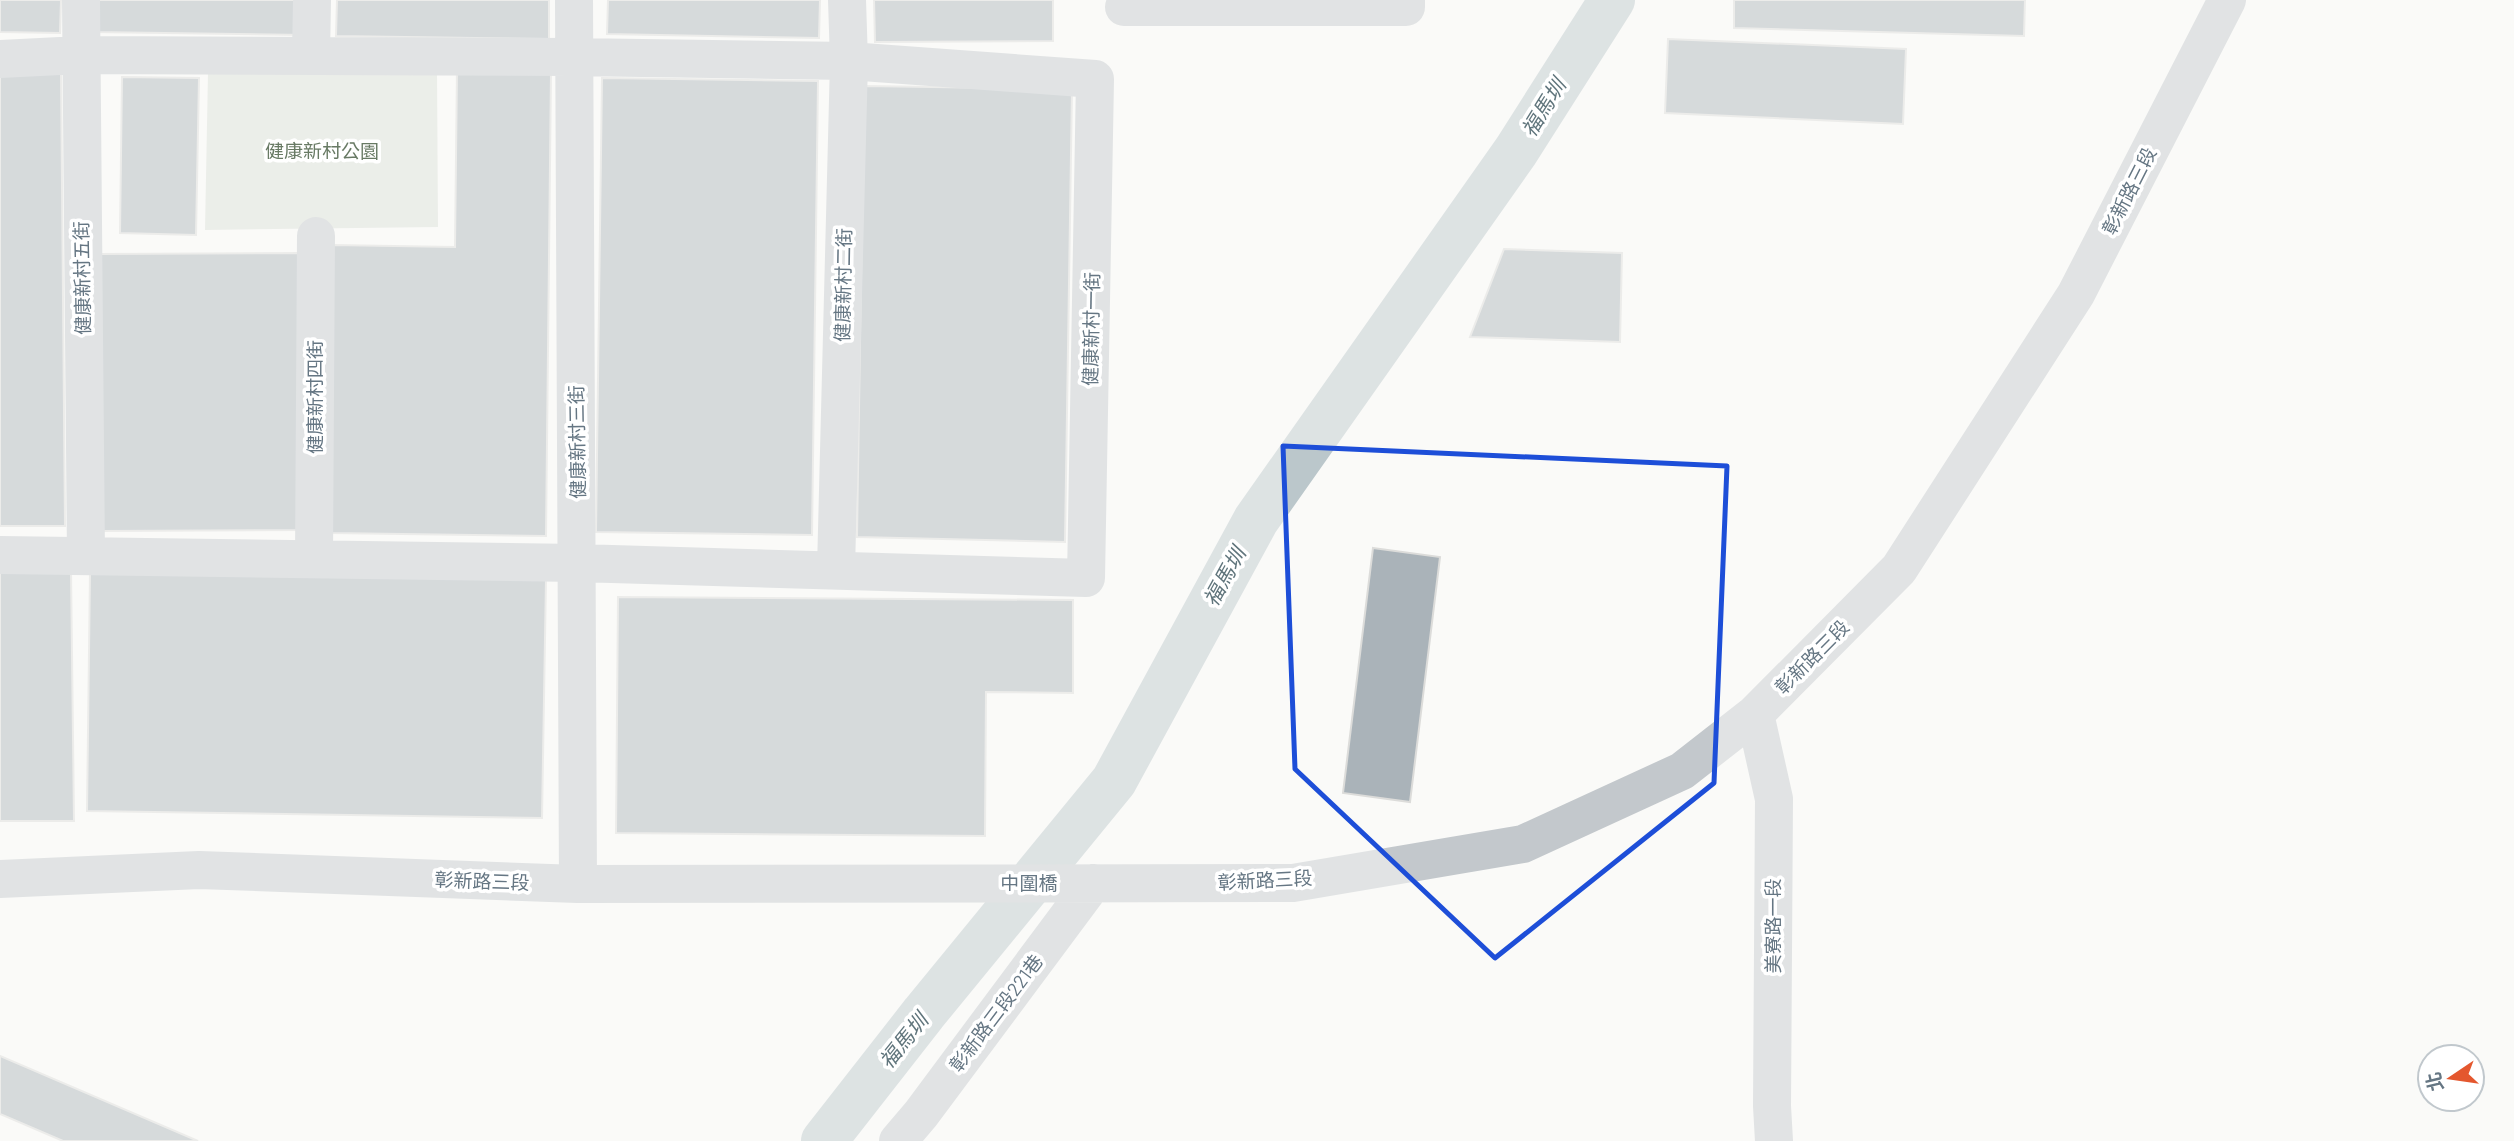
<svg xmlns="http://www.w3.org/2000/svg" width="2514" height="1141" viewBox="0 0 2514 1141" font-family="Barlow,'Noto Sans TC',sans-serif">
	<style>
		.green { fill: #dadfd7 }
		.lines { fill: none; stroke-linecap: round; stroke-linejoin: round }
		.canal { stroke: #bbc7cb; stroke-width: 46 }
		.building { fill: #aab3b9; stroke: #dcdcda; stroke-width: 2 }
		.minor { stroke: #c3c8cc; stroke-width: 38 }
		.marked { fill: none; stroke: #1d4ed8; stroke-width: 5; stroke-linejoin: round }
		.labels { text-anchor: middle; stroke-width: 7; stroke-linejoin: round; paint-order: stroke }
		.park-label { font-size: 19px; fill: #687a64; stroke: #fff }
		.street-label { font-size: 19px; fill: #657683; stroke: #fff }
		.water-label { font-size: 21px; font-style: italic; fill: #60757c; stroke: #fff }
	</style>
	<rect width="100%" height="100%" fill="#fafaf8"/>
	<!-- green -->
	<path class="green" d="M 208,73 L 437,74 L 438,227 L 205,230 Z"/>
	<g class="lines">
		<!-- canal -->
		<path class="canal" d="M 824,1141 L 924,1013 L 1114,781 L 1256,520 L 1516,151 L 1612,0"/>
	</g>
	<!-- building -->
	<path class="building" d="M 0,0 L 61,0 L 60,33 L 0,32 Z
		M 93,0 L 306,0 L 305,35 L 93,32 Z
		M 337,0 L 549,0 L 549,39 L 336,36 Z
		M 608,0 L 820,0 L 819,38 L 607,34 Z
		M 874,0 L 1053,0 L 1053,41 L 875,42 Z
		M 1734,0 L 2025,0 L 2024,36 L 1734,28 Z
		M 1668,39 L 1906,49 L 1903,124 L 1665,113 Z
		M 457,69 L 551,71 L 546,536 L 331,533 L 333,245 L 455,247 Z
		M 61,72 L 65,526 L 0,526 L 0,73 Z
		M 122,77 L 199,78 L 196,235 L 120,233 Z
		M 602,78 L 818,81 L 812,535 L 596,532 Z
		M 864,86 L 1072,89 L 1065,542 L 857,537 Z
		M 1504,249 L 1622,253 L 1620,342 L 1470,337 Z
		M 298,253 L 301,530 L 102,531 L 100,254 Z
		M 1373,548 L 1440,557 L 1410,802 L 1343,793 Z
		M 0,570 L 71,570 L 74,821 L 0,821 Z
		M 90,572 L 546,579 L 542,818 L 87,811 Z
		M 618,597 L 1073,600 L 1073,693 L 986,692 L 985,836 L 616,833 Z
		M 0,1056 L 198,1141 L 63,1141 L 0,1114 Z"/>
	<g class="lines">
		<!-- minor -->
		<path class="minor" d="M 81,0 L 86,556
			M 574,0 L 578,884
			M 1124,7 L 1406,7 L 1406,0
			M 311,56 L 312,0
			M 0,59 L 80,55 L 573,57 L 849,61 L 1095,79 L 1086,578 L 578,563 L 0,555
			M 314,559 L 316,236
			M 836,569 L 849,61 L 847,0
			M 1755,714 L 1774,799 L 1772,1106 L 1774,1141
			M 0,879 L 199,870 L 578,884 L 1293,883 L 1523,844 L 1682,771 L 1755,714 L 1899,569 L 2076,294 L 2227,0
			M 898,1141 L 921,1114 L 1093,883"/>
	</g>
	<!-- marked area -->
	<path d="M0 0H2514V1141H0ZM 1283,446 L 1727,466 L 1714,783 L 1495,958 L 1295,769 Z" fill="#fafaf8" fill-opacity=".55" fill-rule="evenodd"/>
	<path class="marked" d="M 1283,446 L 1727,466 L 1714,783 L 1495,958 L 1295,769 Z"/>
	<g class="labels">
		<!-- park labels -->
		<g class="park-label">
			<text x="322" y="158">健康新村公園</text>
		</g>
		<!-- street labels -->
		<g class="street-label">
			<text transform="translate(2129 191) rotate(-63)" y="7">彰新路三段</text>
			<text transform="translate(82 278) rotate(-91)" y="7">健康新村五街</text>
			<text transform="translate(843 285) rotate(-89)" y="7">健康新村二街</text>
			<text transform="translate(1091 329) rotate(-89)" y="7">健康新村一街</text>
			<text transform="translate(315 397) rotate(-90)" y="7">健康新村四街</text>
			<text transform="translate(577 442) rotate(-91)" y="7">健康新村三街</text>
			<text transform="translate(1812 657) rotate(-45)" y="7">彰新路三段</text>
			<text transform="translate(1265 880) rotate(-3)" y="7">彰新路三段</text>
			<text transform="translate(482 881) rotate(2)" y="7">彰新路三段</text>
			<text x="1029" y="890">中圍橋</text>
			<text transform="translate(1773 926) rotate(-90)" y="7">美寮路一段</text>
			<text transform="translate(996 1013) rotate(-53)" y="7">彰新路三段221巷</text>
		</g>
		<!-- water labels -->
		<g class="water-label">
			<text transform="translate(1544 108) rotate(-58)" y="7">福馬圳</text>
			<text transform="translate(1225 577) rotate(-61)" y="7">福馬圳</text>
			<text transform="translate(904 1041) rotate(-51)" y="7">福馬圳</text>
		</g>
	</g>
	<!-- north arrow -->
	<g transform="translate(2451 1078) rotate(257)"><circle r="33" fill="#ffffff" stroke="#c1c8cd" stroke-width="2"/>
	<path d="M0-5L12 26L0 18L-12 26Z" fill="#e4572e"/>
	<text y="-10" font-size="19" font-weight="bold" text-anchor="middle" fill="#657683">北</text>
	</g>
</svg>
